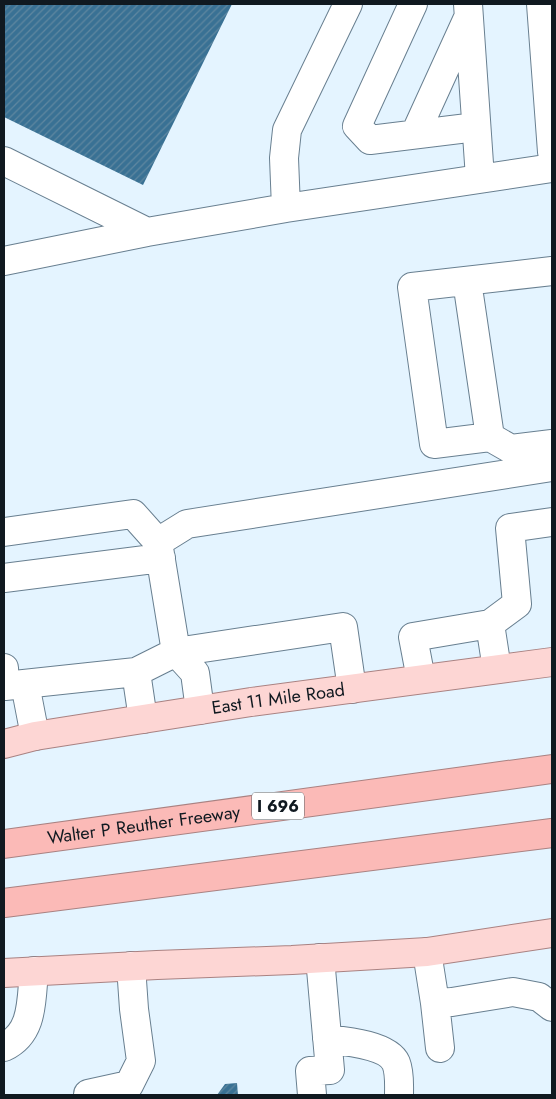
<svg xmlns="http://www.w3.org/2000/svg" width="556" height="1099" viewBox="0 0 556 1099" font-family="Jost,sans-serif">
	<style>
		.building { fill: url(#building-hatch) }
		.lines { fill: none; stroke-linecap: round; stroke-linejoin: round }
		.minor-casing { stroke: #687f90; stroke-width: 30 }
		.major-casing { stroke: #a98282; stroke-width: 30 }
		.highway-casing { stroke: #a98282; stroke-width: 30 }
		.minor { stroke: #fff; stroke-width: 28 }
		.major { stroke: #fdd6d4; stroke-width: 28 }
		.highway { stroke: #fbbab7; stroke-width: 28 }
		.labels { text-anchor: middle; stroke-width: 4; stroke-linejoin: round; paint-order: stroke }
		.shield { fill: #fff; stroke: #585e63; stroke-width: 1 }
		.shield-label { font-size: 16px; font-weight: bold; fill: #101920 }
		.street-label { font-size: 18px; fill: #101920; stroke: #fff }
	</style>
	<defs>
		<pattern id="building-hatch" width="6" height="6" patternUnits="userSpaceOnUse" patternTransform="scale(1.25)"><rect width="6" height="6" fill="#397194"/><path d="M-1 1l2-2M0 6l6-6M5 7l2-2" fill="none" stroke="#5f87a0"/></pattern>
	</defs>
	<rect width="100%" height="100%" fill="#e4f4ff"/>
	<!-- building -->
	<path class="building" d="M 4,4 L 232,4 L 143,185 L 4,117 Z
		M 237,1083 L 238,1095 L 217,1095 L 225,1084 Z"/>
	<g class="lines">
		<defs>
			<path id="minor" d="M 348,4 L 287,130 L 284,158 L 286,208 L 552,168
				M 413,4 L 357,126 L 370,140 L 476,127
				M 468,4 L 480,178
				M 541,4 L 552,152
				M 415,134 L 467,20
				M 4,161 L 147,232
				M 4,261 L 147,232 L 286,208
				M 552,271 L 412,287 L 434,444 L 490,437 L 511,449 L 552,444
				M 467,281 L 490,437
				M 4,532 L 133,514 L 158,542
				M 4,578 L 161,558
				M 490,624 L 517,604 L 510,528 L 552,522
				M 4,668 L 5,686 L 136,672 L 176,652 L 343,627 L 352,689
				M 136,672 L 143,719
				M 421,679 L 413,637 L 490,624 L 497,669
				M 25,684 L 35,736
				M 200,710 L 195,673 L 176,652 L 158,542 L 187,524 L 552,467
				M 427,952 L 435,1003 L 452,1002 L 513,992 L 539,997 L 552,1007
				M 435,1003 L 440,1048
				M 327,1039 C 344,1041 388,1045 396,1063 C 400,1073 399,1085 399,1095
				M 4,1047 C 34,1033 31,1000 34,971
				M 88,1095 L 88,1094 L 129,1085 L 141,1061 L 134,1009 L 131,966
				M 312,1095 L 310,1071 L 330,1070 L 320,958"/>
			<g id="major">
				<path id="s1" d="M 4,744 L 35,736 L 251,702 L 552,662"/>
				<path d="M 4,973 L 157,965 L 292,960 L 427,952 L 552,933"/>
			</g>
			<g id="highway">
				<path id="s2" d="M 4,844 L 552,769"/>
				<path d="M 4,903 L 552,833"/>
			</g>
		</defs>
		<!-- minor casing -->
		<use href="#minor" class="minor-casing"/>
		<!-- major casing -->
		<use href="#major" class="major-casing"/>
		<!-- highway casing -->
		<use href="#highway" class="highway-casing"/>
		<!-- minor -->
		<use href="#minor" class="minor"/>
		<!-- major -->
		<use href="#major" class="major"/>
		<!-- highway -->
		<use href="#highway" class="highway"/>
	</g>
	<g class="labels">
		<!-- shield labels -->
		<rect class="shield" x="252" y="792.5" width="52" height="27" rx="4"/>
		<g class="shield-label">
			<text x="278" y="812">I 696</text>
		</g>
		<!-- street labels -->
		<g class="street-label">
			<text dy="6" stroke="none"><textPath href="#s1" startOffset="278">East 11 Mile Road</textPath></text>
			<text dy="6" stroke="none"><textPath href="#s2" startOffset="141">Walter P Reuther Freeway</textPath></text>
		</g>
	</g>
	<!-- border -->
	<rect width="556" height="1099" fill="none" stroke="#101920" stroke-width="10"/>
</svg>
